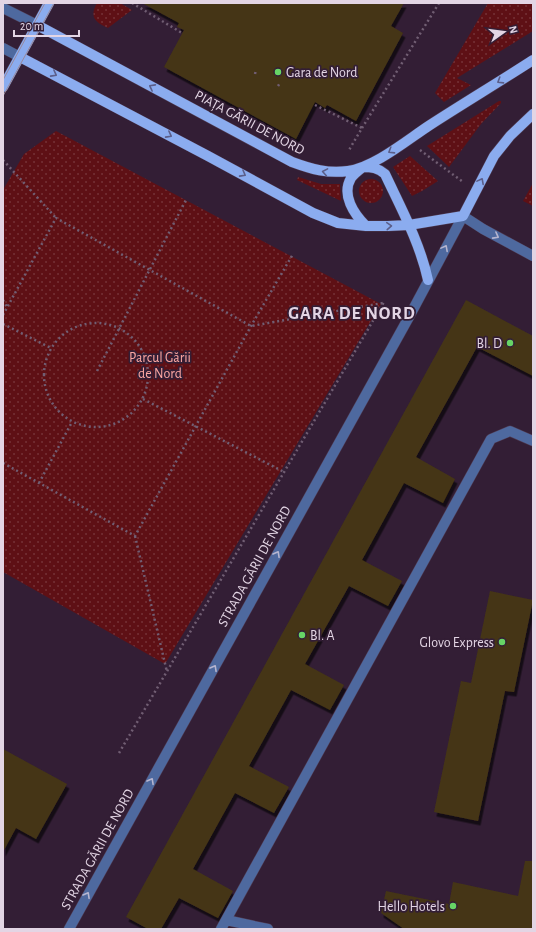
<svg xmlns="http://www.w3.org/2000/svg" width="536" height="932" viewBox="0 0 536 932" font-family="'Alegreya Sans',sans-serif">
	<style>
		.grass { fill: url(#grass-dots) }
		.building { fill: #443516; filter: url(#shadow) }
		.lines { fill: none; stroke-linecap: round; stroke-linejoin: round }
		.minor-casing { stroke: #4f3b51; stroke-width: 11 }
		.major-casing { stroke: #4f3b51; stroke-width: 11 }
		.path { stroke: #715e73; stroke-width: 2.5; stroke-dasharray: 2 3; stroke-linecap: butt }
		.minor { stroke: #4e699f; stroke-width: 10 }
		.major { stroke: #8bacef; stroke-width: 10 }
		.tram { stroke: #9a899c; stroke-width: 1 }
		.oneway { stroke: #5b5e89 }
		.oneway2 { stroke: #b6b5cf }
		.poi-dot { fill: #67d466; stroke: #331e35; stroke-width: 1.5 }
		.labels { text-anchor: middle; stroke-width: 3.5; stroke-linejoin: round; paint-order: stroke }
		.poi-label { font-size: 14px; fill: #e3d5e4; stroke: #331e35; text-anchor: end }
		.street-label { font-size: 14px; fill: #e3d5e4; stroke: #331e35 }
		.park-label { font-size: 14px; fill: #fda6a1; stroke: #331e35 }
		.district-label { font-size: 18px; font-weight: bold; letter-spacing: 1px; fill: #e3d5e4; stroke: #331e35 }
	</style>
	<defs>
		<pattern id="grass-dots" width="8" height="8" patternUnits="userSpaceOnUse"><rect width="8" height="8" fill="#5e1015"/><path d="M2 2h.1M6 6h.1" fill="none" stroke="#753237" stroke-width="1.8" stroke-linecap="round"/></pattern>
		<filter id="shadow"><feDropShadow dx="2.5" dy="4.5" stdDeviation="0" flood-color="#0009"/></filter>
	</defs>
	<rect width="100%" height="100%" fill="#331e35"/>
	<!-- grass -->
	<path class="grass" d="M 97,3 L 120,3 L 132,10 L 108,28 C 95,22 89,17 97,3 Z
		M 488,3 L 533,3 L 533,31 L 457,78 L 471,85 L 444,102 L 435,93 Z
		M 499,101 L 501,101 L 501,103 L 481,124 L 449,167 L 427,146 Z
		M 56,131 L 381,304 L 165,664 L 3,572 L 3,190 L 24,154 Z
		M 410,156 L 438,181 L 422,191 L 412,196 L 393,167 Z
		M 298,177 L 321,184 L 340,184 L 341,201 L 297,180 Z
		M359 191a12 12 0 1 1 24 0a12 12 0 1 1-24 0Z
		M 533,183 L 533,206 L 523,201 Z"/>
	<!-- building -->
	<path class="building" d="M 142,3 L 404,3 L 391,26 L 403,33 L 356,121 L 327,105 L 325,108 L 315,102 L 296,139 L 164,67 L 184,30 L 177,27 L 179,23 Z
		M 466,300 L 533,336 L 533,376 L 477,347 L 416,457 L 455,479 L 443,503 L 404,483 L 362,560 L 402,581 L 388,606 L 349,586 L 305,664 L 344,685 L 330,710 L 291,690 L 249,766 L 289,787 L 274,813 L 235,793 L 193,869 L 233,891 L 218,918 L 179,898 L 161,929 L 148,929 L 126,917 Z
		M 490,591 L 533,600 L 514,692 L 505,691 L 478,821 L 434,812 L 461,681 L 471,683 Z
		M 3,749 L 67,784 L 36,839 L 16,828 L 3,852 Z
		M 525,861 L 533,861 L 533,929 L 404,929 L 381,913 L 386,891 L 449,904 L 453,882 L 518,896 Z"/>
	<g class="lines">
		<defs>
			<path id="minor" d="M 3,8 L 37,25
				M 3,48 L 20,57
				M 226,920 L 268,929
				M 69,929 L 409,317 L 463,216 L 483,229 L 533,256
				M 221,929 L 491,439 L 510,431 L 533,441"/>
			<path id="major" d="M 37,25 L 292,162 C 311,169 328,174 348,171 C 375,167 407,140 430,125 C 464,103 499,82 533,60
				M 20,57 L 208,156 L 313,213 L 338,223 L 366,226 L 388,226 L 409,225 L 463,216 L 494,156 L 510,136 L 533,114
				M 3,87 L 49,3
				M 366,226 C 354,214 341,195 351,178 C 354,174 359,170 363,167 C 372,167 378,168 385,174 C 401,208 420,243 428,280"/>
		</defs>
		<!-- minor casing -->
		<use href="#minor" class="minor-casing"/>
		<!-- major casing -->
		<use href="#major" class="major-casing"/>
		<!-- path -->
		<path class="path" d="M 132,3 L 182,33
			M 255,74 L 256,70
			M 278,86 L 280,83
			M 315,105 L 362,128 L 349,150
			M 362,128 L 439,3
			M 420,150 L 463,182
			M 3,160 L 56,218
			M 3,300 L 7,307
			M 3,315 L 56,218 L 251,326 L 383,303
			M44 375a52 52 0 1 1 104 0a52 52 0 1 1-104 0Z
			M 3,324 L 51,348
			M 97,371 L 187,198
			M 143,399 L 284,472
			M 3,463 L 135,536 L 251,326 L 293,254
			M 39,483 L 72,422
			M 135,536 L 167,672
			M 119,753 L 384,302"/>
		<!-- minor -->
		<use href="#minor" class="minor"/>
		<!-- major -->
		<use href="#major" class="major"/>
		<!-- tram -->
		<path class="tram" d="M 3,80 L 45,3
			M 3,96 L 54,3"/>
	</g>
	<!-- one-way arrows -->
	<defs><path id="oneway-chevron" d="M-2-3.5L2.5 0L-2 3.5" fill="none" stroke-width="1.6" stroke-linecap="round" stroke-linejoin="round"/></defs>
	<g class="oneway">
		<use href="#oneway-chevron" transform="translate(54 74) rotate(28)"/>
		<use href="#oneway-chevron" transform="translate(500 81) rotate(148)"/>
		<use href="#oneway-chevron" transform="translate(152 87) rotate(-152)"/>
		<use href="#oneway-chevron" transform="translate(169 135) rotate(28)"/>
		<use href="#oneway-chevron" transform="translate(391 151) rotate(148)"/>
		<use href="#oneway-chevron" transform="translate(325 172) rotate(-170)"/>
		<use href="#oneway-chevron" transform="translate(243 174) rotate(29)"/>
		<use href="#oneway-chevron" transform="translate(481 181) rotate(-62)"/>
		<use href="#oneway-chevron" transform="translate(389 226) rotate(-4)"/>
	</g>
	<g class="oneway2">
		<use href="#oneway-chevron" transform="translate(496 236) rotate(28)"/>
		<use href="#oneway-chevron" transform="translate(445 248) rotate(-62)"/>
		<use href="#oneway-chevron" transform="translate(277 554) rotate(-61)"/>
		<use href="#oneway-chevron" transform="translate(214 668) rotate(-61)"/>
		<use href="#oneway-chevron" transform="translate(151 781) rotate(-61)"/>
		<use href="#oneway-chevron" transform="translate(87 895) rotate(-61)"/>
	</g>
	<!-- markers -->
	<g class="poi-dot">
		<circle cx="278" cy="72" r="4"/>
		<circle cx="510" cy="343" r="4"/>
		<circle cx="302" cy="635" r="4"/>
		<circle cx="502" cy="642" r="4"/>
		<circle cx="453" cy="906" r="4"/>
	</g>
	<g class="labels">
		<!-- poi labels -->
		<g class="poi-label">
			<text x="286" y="77" text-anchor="start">Gara de Nord</text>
			<text x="502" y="348">Bl. D</text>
			<text x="310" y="640" text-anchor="start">Bl. A</text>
			<text x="494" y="647">Glovo Express</text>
			<text x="445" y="911">Hello Hotels</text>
		</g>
		<!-- street labels -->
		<g class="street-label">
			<text transform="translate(250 122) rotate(28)" y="5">PIAȚA GĂRII DE NORD</text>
			<text transform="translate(254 566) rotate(-61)" y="5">STRADA GĂRII DE NORD</text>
			<text transform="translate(97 849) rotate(-61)" y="5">STRADA GĂRII DE NORD</text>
		</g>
		<!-- park labels -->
		<g class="park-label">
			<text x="160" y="362">Parcul Gării<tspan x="160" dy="16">de Nord</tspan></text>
		</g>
		<!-- district labels -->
		<g class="district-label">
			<text x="352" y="319">GARA DE NORD</text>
		</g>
	</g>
	<!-- border -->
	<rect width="536" height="932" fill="none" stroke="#e3d5e4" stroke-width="8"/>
	<!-- north arrow -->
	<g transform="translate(504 32) rotate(76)" stroke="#331e35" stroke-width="3" paint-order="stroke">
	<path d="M0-3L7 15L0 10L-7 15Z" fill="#e3d5e4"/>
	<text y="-6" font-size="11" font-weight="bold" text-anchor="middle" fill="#e3d5e4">N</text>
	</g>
	<!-- scale -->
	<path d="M14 30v6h65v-6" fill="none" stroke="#e3d5e4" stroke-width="2"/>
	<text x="20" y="30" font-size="12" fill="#e3d5e4" stroke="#331e35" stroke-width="3" paint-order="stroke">20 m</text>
</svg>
